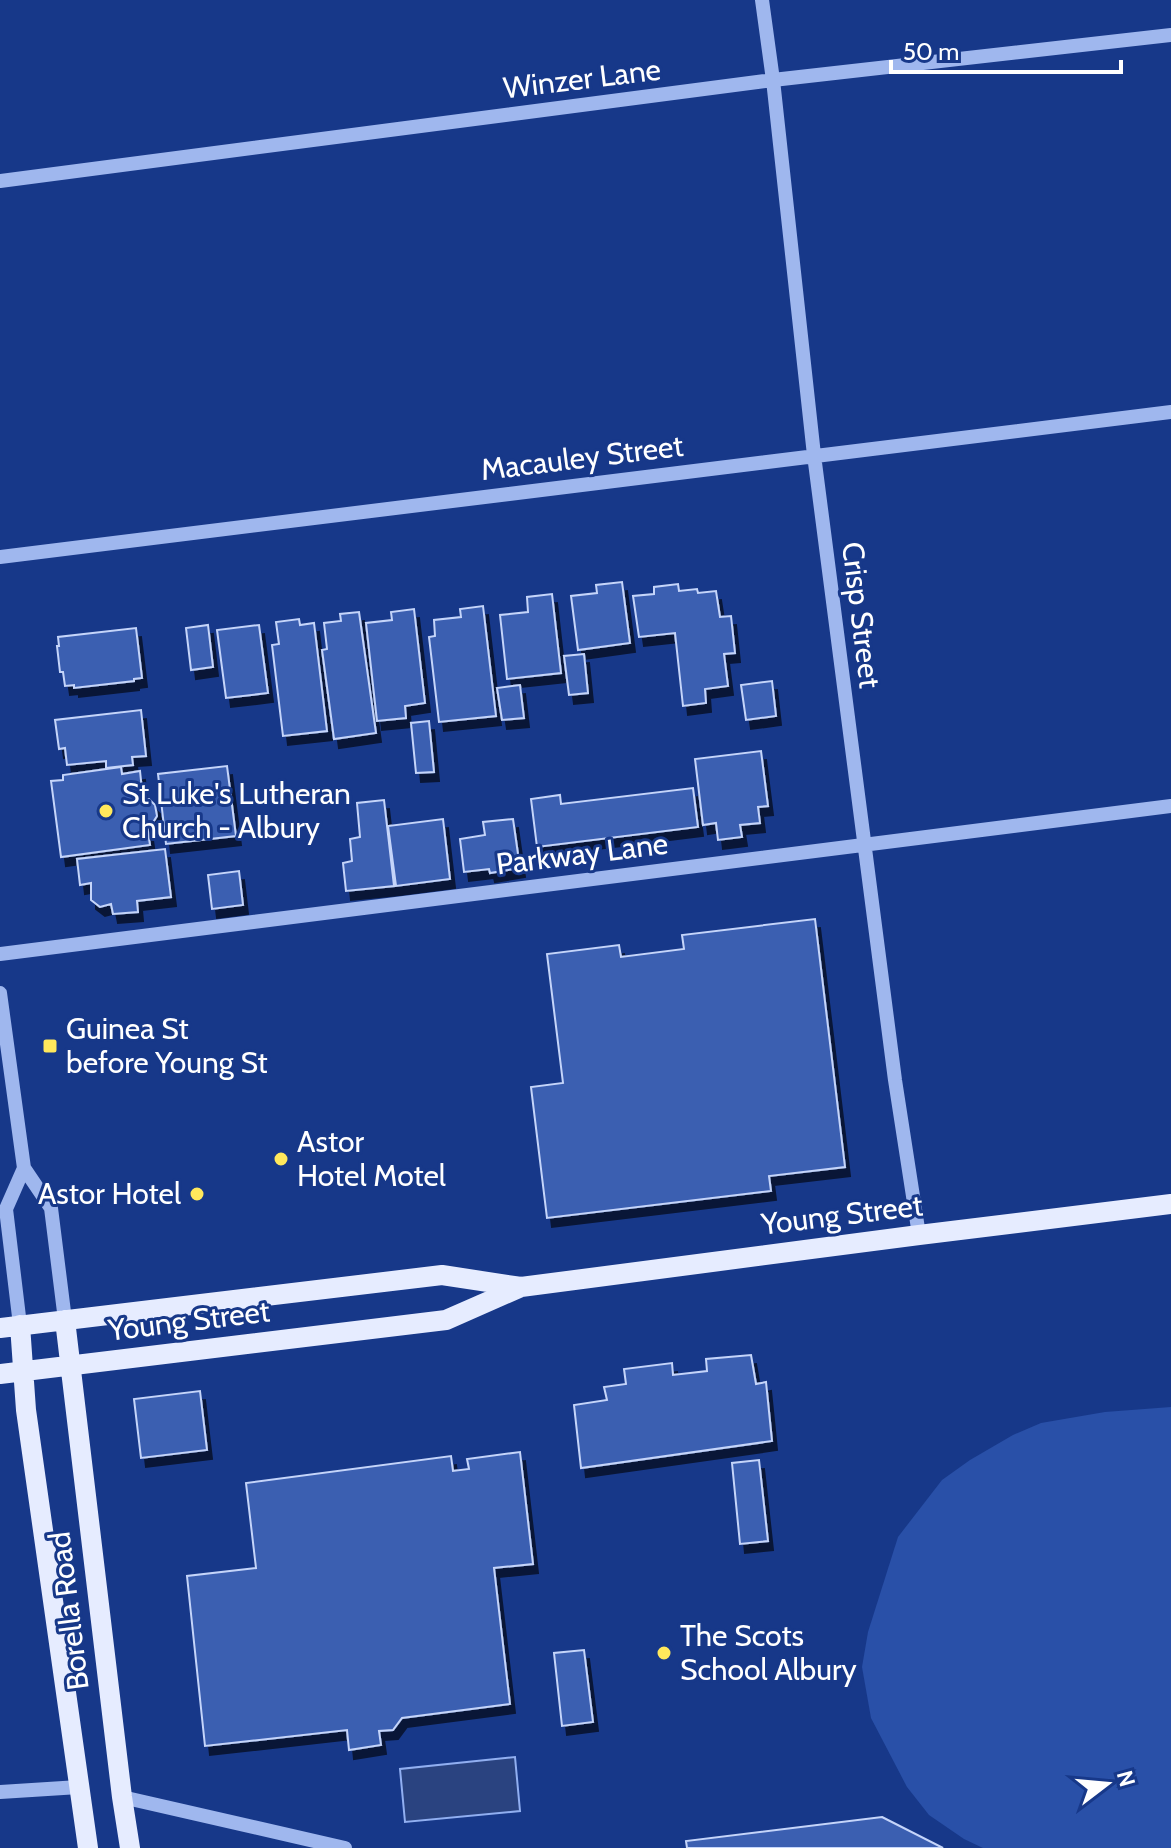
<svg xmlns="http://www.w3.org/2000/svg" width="1171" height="1848" viewBox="0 0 1171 1848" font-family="Cabin,sans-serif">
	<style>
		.green { fill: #2950a8 }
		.water { fill: #2a4380; stroke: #91aff1; stroke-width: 2 }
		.building { fill: #3b5eb1; stroke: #c5d5fa; stroke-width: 2; filter: url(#shadow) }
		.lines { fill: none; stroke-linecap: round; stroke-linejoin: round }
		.minor { stroke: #9fb7ee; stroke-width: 14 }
		.major { stroke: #e6ecff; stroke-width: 20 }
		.poi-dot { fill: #ffe85c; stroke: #173889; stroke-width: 3 }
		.labels { text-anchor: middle; stroke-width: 6; stroke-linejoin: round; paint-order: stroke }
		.street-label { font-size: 30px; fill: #fff; stroke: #173889 }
		.poi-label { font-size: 30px; fill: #fff; stroke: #173889; text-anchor: start }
	</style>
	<defs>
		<filter id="shadow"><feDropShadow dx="5" dy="9" stdDeviation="0" flood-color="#0009"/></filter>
	</defs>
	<rect width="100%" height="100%" fill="#173889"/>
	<!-- green -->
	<path class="green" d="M 1171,1407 L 1171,1848 L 983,1848 L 964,1839 L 929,1815 L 907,1787 L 871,1718 L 862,1667 L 868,1632 L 898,1537 L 942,1480 L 970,1460 L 1013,1435 L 1041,1423 L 1105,1412 Z"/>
	<!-- water -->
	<path class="water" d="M 515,1757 L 520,1811 L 405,1822 L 400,1769 Z"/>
	<!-- building -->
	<path class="building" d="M 622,582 L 630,643 L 578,650 L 571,596 L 597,593 L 596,585 Z
		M 678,584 L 679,591 L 697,589 L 698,593 L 716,591 L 720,617 L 731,616 L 735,653 L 724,654 L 728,686 L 705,689 L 706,703 L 683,706 L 675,633 L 639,637 L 633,596 L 654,594 L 654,587 Z
		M 552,594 L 561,673 L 507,679 L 500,615 L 528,612 L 527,597 Z
		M 483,606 L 496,716 L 439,722 L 429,637 L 435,636 L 434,620 L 461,617 L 460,609 Z
		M 414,609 L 425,703 L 405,706 L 406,718 L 377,721 L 366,623 L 392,620 L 391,612 Z
		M 359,612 L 376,733 L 334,739 L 322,650 L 327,649 L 324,623 L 341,621 L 340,614 Z
		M 299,619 L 300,625 L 314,623 L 327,731 L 283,736 L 272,645 L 279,644 L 276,622 Z
		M 208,625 L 213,667 L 191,670 L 186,628 Z
		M 259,625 L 268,693 L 226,698 L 217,630 Z
		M 136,628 L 142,678 L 134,679 L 134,681 L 74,688 L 74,685 L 65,686 L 63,672 L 60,672 L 57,646 L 59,646 L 58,637 Z
		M 584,654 L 588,693 L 569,695 L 564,656 Z
		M 772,681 L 776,716 L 746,720 L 741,685 Z
		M 520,685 L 524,718 L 502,720 L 497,688 Z
		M 141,710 L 146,756 L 132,757 L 133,765 L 106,768 L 106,761 L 67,765 L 65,748 L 59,749 L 55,720 Z
		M 429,721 L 434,772 L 416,773 L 411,723 Z
		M 761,751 L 768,806 L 758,807 L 760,823 L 740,825 L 742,837 L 718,840 L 716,823 L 703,825 L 695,759 Z
		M 227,766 L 236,836 L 166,844 L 158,774 Z
		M 121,767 L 122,774 L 140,771 L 143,800 L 149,799 L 155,805 L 157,816 L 152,824 L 147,825 L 150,845 L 61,857 L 51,781 L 63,780 L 63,775 Z
		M 693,788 L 698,827 L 537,847 L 531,799 L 560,795 L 561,804 Z
		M 384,800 L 394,886 L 346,891 L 343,863 L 352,861 L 350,839 L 360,837 L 357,803 Z
		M 443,819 L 450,879 L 396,886 L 388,826 Z
		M 513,819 L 520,868 L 490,873 L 489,869 L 464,872 L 460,839 L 485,835 L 483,822 Z
		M 165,849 L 171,897 L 137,901 L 138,912 L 113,914 L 111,904 L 100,907 L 91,900 L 91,883 L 80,885 L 77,859 Z
		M 239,871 L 243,905 L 212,909 L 208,875 Z
		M 815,919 L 845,1167 L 769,1176 L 771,1191 L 547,1218 L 531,1087 L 563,1083 L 547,954 L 619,945 L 621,957 L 684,949 L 682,935 Z
		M 751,1355 L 756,1384 L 766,1382 L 772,1441 L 581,1468 L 574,1405 L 607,1400 L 604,1387 L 626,1384 L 624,1369 L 672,1363 L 673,1375 L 707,1371 L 706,1359 Z
		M 200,1391 L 207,1450 L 141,1458 L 134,1399 Z
		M 520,1452 L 533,1564 L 494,1568 L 510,1704 L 402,1718 L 393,1730 L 379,1731 L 381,1745 L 349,1750 L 347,1730 L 205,1746 L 187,1576 L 256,1568 L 246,1483 L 451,1456 L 453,1471 L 469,1469 L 467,1459 Z
		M 759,1460 L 768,1541 L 740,1544 L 732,1463 Z
		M 584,1650 L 593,1722 L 562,1726 L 554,1653 Z
		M 882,1817 L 943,1848 L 687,1848 L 686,1841 Z"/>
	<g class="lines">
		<!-- minor -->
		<path class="minor" d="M 762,0 L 773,80 L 814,455 L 895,1080 L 919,1235
			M 0,181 L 773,80 L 1171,35
			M 0,557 L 1171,412
			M 0,954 L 1171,806
			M 0,993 L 24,1168 L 51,1208 L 65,1320
			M 20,1325 L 6,1209 L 24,1168
			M 0,1792 L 79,1787
			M 122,1797 L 345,1848"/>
		<!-- major -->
		<path class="major" d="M 65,1320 L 122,1797 L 130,1848
			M 20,1325 L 26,1410 L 88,1848
			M 0,1328 L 442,1275 L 521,1287 L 919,1235 L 1171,1204
			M 0,1374 L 446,1320 L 521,1287"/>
	</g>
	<!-- markers -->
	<g class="poi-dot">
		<circle cx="106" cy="811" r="8"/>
		<rect x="42" y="1038" width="16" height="16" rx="4"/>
		<circle cx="281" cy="1159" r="8"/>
		<circle cx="197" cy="1194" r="8"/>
		<circle cx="664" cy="1653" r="8"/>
	</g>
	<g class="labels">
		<!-- street labels -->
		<g class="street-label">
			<text transform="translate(582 79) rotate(-7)" y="10">Winzer Lane</text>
			<text transform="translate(582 458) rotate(-7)" y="10">Macauley Street</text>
			<text transform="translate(861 615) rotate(83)" y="10">Crisp Street</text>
			<text transform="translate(582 854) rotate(-7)" y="10">Parkway Lane</text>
			<text transform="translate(842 1215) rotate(-7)" y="10">Young Street</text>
			<text transform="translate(189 1321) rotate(-7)" y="10">Young Street</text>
			<text transform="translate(69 1611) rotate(-97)" y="10">Borella Road</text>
		</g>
		<!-- poi labels -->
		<g class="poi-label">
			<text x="122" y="804">St Luke's Lutheran<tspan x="122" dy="34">Church - Albury</tspan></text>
			<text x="66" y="1039">Guinea St<tspan x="66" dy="34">before Young St</tspan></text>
			<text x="297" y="1152">Astor<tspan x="297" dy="34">Hotel Motel</tspan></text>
			<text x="181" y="1204" text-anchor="end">Astor Hotel</text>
			<text x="680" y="1646">The Scots<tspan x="680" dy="34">School Albury</tspan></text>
		</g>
	</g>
	<!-- north arrow -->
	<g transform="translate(1107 1784) rotate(74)" stroke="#173889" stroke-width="6" paint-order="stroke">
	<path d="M0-6L14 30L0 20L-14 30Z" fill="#ffffff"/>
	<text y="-12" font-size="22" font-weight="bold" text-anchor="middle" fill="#ffffff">N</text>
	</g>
	<!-- scale -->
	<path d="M891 60v12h230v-12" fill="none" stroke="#ffffff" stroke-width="4"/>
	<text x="903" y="60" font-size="24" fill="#ffffff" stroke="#173889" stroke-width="6" paint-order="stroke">50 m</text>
</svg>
